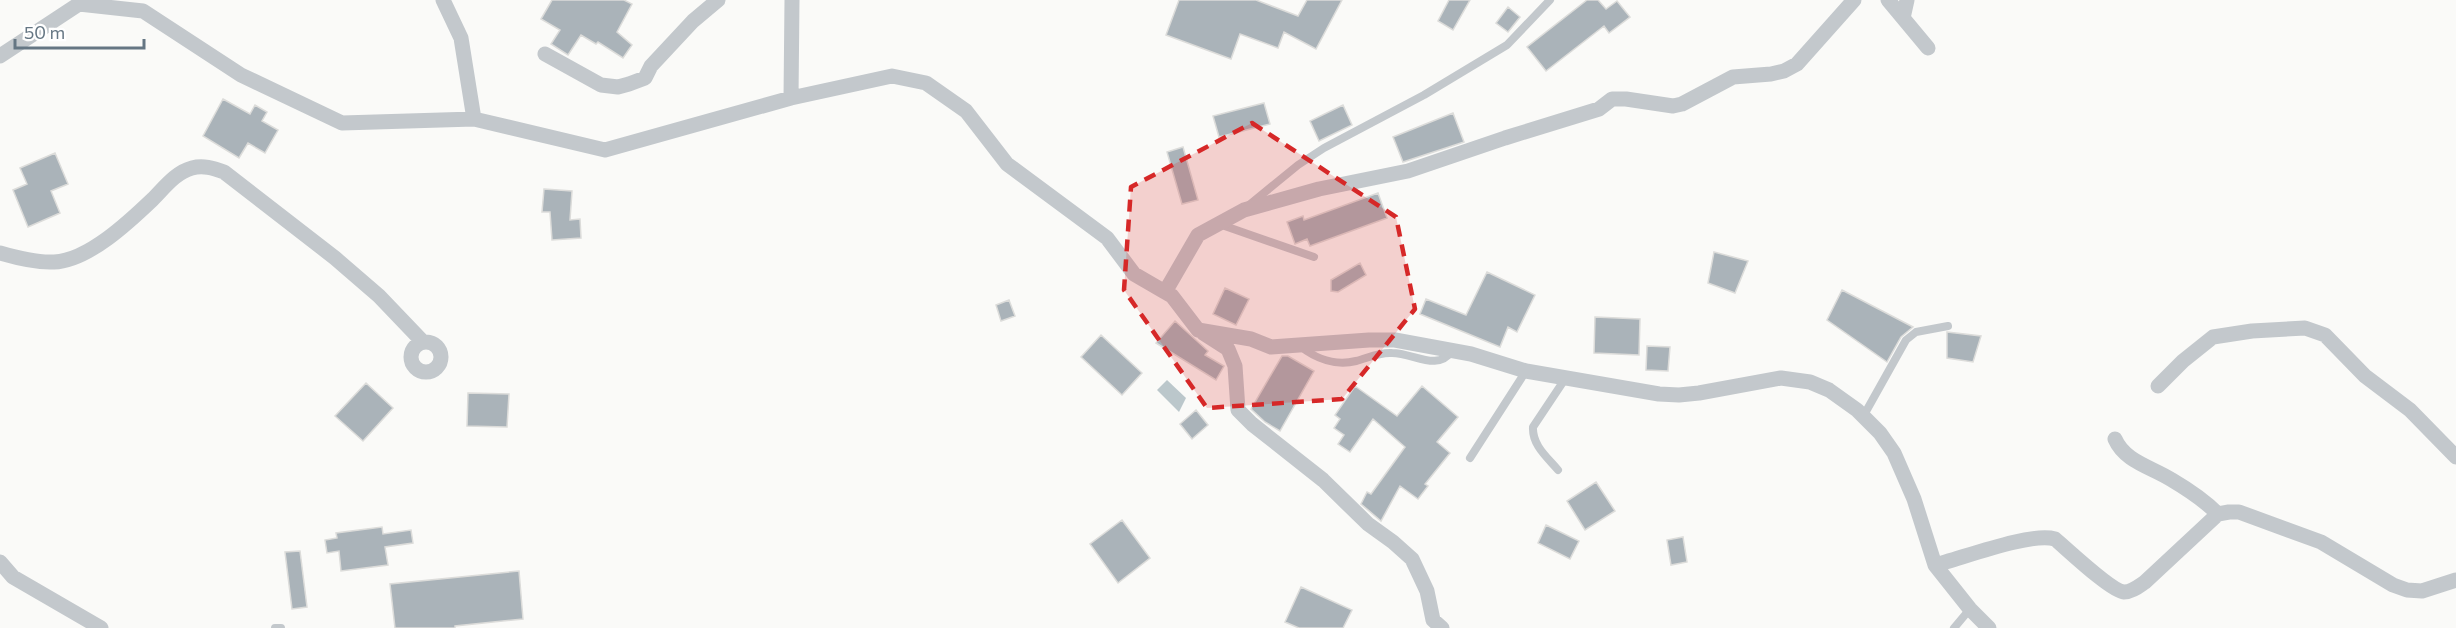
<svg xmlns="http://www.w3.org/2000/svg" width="2456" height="628" viewBox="0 0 2456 628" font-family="Commissioner,sans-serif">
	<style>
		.water { fill: #bbc7cb }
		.building { fill: #aab3b9; stroke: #dcdcda; stroke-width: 1.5 }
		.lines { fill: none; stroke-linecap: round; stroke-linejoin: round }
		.lane { stroke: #c3c8cc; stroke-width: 8 }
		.street { stroke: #c3c8cc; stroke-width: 15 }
		.marked { fill: #d62828; fill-opacity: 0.2; stroke: #d62828; stroke-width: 4.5; stroke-dasharray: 12 8; stroke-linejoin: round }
	</style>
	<rect width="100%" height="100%" fill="#fafaf8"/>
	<!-- water -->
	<path class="water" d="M 1167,380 L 1186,398 L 1179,412 L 1157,390 Z"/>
	<!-- building -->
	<path class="building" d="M 552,0 L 624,0 L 632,4 L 617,32 L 632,45 L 623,58 L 598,42 L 596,44 L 581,35 L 568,55 L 551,44 L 560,30 L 541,19 Z
		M 1179,0 L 1256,0 L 1298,16 L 1307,0 L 1342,0 L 1316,49 L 1284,32 L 1278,48 L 1240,34 L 1231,59 L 1166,35 Z
		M 1449,0 L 1470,0 L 1453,30 L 1438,21 Z
		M 1587,0 L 1598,0 L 1606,9 L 1617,1 L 1630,17 L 1609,33 L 1604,26 L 1546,71 L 1527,47 Z
		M 1508,7 L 1520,17 L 1508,32 L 1496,23 Z
		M 223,99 L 250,114 L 255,105 L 267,112 L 262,121 L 278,130 L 265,153 L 248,143 L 239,158 L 203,136 Z
		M 1264,103 L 1270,124 L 1219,137 L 1213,116 Z
		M 1343,105 L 1352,125 L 1319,141 L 1310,121 Z
		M 1453,113 L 1464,142 L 1403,162 L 1393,137 Z
		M 1183,147 L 1198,200 L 1182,204 L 1167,152 Z
		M 55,153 L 68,184 L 51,191 L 60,213 L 28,227 L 13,190 L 27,184 L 20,168 Z
		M 544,189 L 572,191 L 570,220 L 580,219 L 581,238 L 552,240 L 550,212 L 542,212 Z
		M 1378,193 L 1387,218 L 1310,246 L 1307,239 L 1295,244 L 1287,222 L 1303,216 L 1304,220 Z
		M 1714,252 L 1748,261 L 1735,293 L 1708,283 Z
		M 1360,263 L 1366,275 L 1338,292 L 1331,291 L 1331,280 Z
		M 1487,272 L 1535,295 L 1517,332 L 1508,327 L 1500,347 L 1420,314 L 1426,299 L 1466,315 Z
		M 1225,288 L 1249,299 L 1236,325 L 1213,314 Z
		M 1842,290 L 1913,327 L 1901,337 L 1887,362 L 1827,320 Z
		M 1009,300 L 1015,316 L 1001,321 L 996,305 Z
		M 1595,317 L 1640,319 L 1639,355 L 1594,353 Z
		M 1175,321 L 1208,351 L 1205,355 L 1224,366 L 1216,380 L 1156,343 Z
		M 1947,332 L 1981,336 L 1973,362 L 1947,358 Z
		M 1101,335 L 1142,373 L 1122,395 L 1081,357 Z
		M 1647,346 L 1670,347 L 1668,371 L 1646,370 Z
		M 1282,356 L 1288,356 L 1314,371 L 1280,431 L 1265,422 L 1251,409 Z
		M 366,383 L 393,408 L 363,441 L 335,416 Z
		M 1355,386 L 1397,416 L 1422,386 L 1458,417 L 1437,442 L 1450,453 L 1425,484 L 1428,486 L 1418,499 L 1400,486 L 1381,521 L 1361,504 L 1367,492 L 1371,494 L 1405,447 L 1373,419 L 1350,452 L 1338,444 L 1344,435 L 1334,428 L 1340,419 L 1335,415 Z
		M 468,393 L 509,394 L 507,427 L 467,426 Z
		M 1196,410 L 1208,425 L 1192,439 L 1180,424 Z
		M 1596,482 L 1615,511 L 1585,530 L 1567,501 Z
		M 1122,520 L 1150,558 L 1118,583 L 1090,544 Z
		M 1546,525 L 1579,541 L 1570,559 L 1538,543 Z
		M 382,527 L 383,534 L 411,530 L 413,543 L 385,547 L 388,565 L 341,571 L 339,551 L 327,553 L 325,540 L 337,538 L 336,533 Z
		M 1683,537 L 1687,562 L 1671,565 L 1667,540 Z
		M 300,551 L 307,607 L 292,609 L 285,552 Z
		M 519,571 L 523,619 L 455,626 L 455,628 L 395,628 L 390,584 Z
		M 1301,587 L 1352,610 L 1343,628 L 1299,628 L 1285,622 Z"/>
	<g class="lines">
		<!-- lane -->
		<path class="lane" d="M 1249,205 L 1298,165 L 1324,148 L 1424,95 L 1507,45 L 1550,0
			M 1219,224 L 1314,257
			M 1300,346 C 1316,359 1336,366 1356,361 C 1368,358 1379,352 1392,353 C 1414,353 1437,372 1452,351
			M 1864,415 L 1906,340 L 1916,332 L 1948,326
			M 1470,458 L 1526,371
			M 1558,470 C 1547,457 1532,445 1533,427 L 1565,379
			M 275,628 L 281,628
			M 1954,628 L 1970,609"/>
		<!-- street -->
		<path class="street" d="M 443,0 L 461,38 L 474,119
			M 1854,0 L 1797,64 L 1784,71 L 1771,74 L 1733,77 L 1682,104 L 1673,106 L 1626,99 L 1612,99 L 1599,109 L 1505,138 L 1408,171 L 1319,189 L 1244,210 L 1198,235 L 1165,292 L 1172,296 L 1198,330 L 1251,339 L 1271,347 L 1369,340 L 1395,340 L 1471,354 L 1526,371 L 1659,394 L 1679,395 L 1699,393 L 1781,378 L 1810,382 L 1829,390 L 1857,410 L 1880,433 L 1894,453 L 1914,499 L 1935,565 L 1970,609 L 1989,628
			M 1888,0 L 1928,48
			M 1903,18 L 1907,0
			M 545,54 L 601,85 L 618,87 L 629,84 L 645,78 L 651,66 L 693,21 L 718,0
			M 0,56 L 79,4 L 143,11 L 241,75 L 342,123 L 474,119 L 605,150 L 791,98 L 892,76 L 926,83 L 966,111 L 1007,164 L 1107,238 L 1134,274 L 1165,292
			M 791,98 L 792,0
			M 0,253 C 17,258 36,263 54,262 C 88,261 130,221 153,199 C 164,188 176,172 192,168 C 203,165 213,168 224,172 L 335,258 L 379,296 L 423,342
			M 1203,333 L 1228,349 L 1235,366 L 1238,410 L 1252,424 L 1323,480 L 1368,524 L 1393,542 L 1412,559 L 1427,591 L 1433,620 L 1442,628
			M411 357a15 15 0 1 1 30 0a15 15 0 1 1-30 0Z
			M 2158,386 L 2183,361 L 2213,337 L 2252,331 L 2305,328 L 2325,335 L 2365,376 L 2410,410 L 2456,457
			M 2115,439 C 2125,462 2152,467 2172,480 C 2189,490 2204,500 2218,514
			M 0,562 L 13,577 L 101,628
			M 1935,565 C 1963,558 2030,532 2055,539 C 2067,549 2111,591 2124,592 C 2132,592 2139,586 2145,582 L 2218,514 L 2229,512 L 2239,512 L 2321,542 L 2393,585 L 2407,590 L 2422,591 L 2456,580"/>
	</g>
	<!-- marked area -->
	<path class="marked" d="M 1252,123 L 1396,217 L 1415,309 L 1342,399 L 1207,408 L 1124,290 L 1131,187 Z"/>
	<!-- scale -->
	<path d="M15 39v9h129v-9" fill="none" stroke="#657683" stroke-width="3"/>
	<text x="24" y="39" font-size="18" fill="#657683" stroke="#ffffff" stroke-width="4.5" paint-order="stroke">50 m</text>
</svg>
